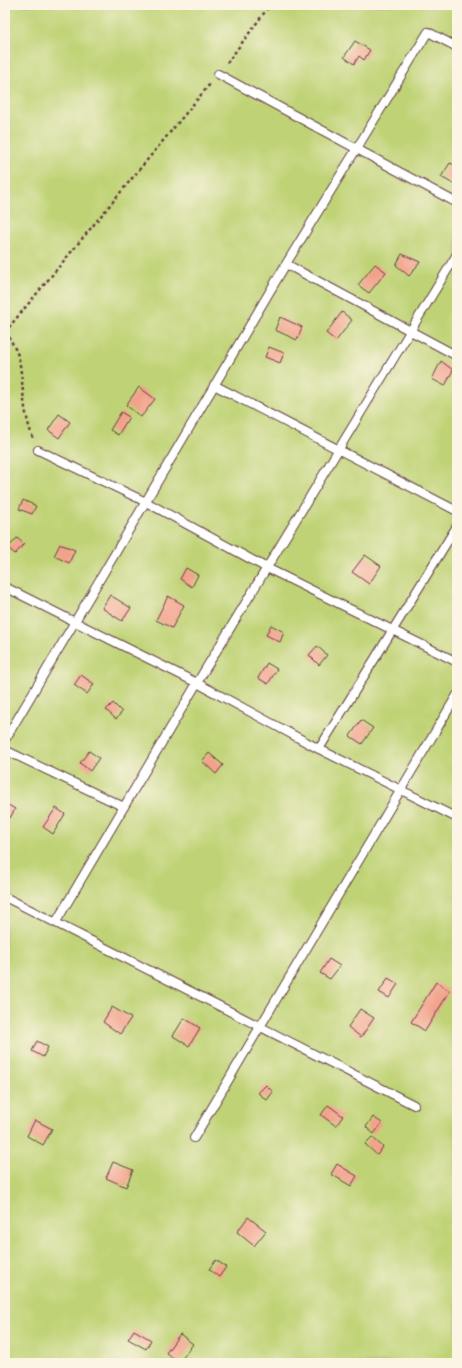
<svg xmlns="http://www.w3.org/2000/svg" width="462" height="1368" viewBox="0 0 462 1368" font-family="Cardo,serif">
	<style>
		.green { fill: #bfd376; stroke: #847950 }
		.building { fill: #f2a28b }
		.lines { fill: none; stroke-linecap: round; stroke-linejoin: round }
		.lane-casing { stroke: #623c42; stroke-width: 10 }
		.path { stroke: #623c42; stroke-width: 2.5; stroke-dasharray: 3 3; stroke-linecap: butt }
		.lane { stroke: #fff; stroke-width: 8 }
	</style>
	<rect width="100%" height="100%" fill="#fcf5e5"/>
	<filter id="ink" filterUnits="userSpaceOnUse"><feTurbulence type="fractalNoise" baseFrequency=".025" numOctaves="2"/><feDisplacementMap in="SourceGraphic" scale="8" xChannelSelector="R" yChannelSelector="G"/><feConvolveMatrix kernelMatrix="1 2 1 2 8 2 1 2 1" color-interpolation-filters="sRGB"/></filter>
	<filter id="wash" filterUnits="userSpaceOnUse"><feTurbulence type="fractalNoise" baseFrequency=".012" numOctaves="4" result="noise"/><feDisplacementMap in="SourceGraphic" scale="16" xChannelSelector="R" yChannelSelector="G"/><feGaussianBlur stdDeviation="0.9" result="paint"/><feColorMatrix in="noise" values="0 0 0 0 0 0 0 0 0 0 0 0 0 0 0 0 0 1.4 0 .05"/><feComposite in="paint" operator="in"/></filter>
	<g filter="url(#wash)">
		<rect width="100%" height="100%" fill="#ede1c1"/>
		<!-- green -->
		<path class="green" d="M 5,5 L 457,5 L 457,1363 L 5,1363 Z"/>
		<g id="blocks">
			<!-- building -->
			<path class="building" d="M 355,41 L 370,50 L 364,60 L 359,56 L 354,64 L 344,57 Z
				M 450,163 L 457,166 L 457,186 L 441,177 Z
				M 402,254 L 420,262 L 409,276 L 396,265 Z
				M 375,264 L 386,272 L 369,293 L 358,285 Z
				M 342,312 L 352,320 L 336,341 L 326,333 Z
				M 280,317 L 302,327 L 297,340 L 275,330 Z
				M 269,347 L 284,353 L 280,363 L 265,357 Z
				M 441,361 L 453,370 L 445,386 L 432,379 Z
				M 139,387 L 155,399 L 141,417 L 126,405 Z
				M 121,412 L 129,417 L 118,435 L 110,430 Z
				M 59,414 L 70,422 L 59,438 L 48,430 Z
				M 23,500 L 36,506 L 32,514 L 19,509 Z
				M 17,538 L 24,544 L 15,554 L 8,548 Z
				M 60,544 L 75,550 L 69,563 L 54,556 Z
				M 365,555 L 381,566 L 369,584 L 352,572 Z
				M 186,568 L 198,575 L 192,587 L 180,579 Z
				M 110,595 L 131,608 L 122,621 L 102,608 Z
				M 168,596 L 184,605 L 172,628 L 156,620 Z
				M 271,625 L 284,632 L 280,642 L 266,635 Z
				M 317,646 L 327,655 L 319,665 L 309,655 Z
				M 267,663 L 277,669 L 268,684 L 258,678 Z
				M 81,675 L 94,684 L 87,694 L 74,685 Z
				M 113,703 L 122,712 L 116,719 L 106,710 Z
				M 361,720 L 373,728 L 362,744 L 350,736 Z
				M 89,751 L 99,758 L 90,771 L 80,763 Z
				M 209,753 L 223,765 L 216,774 L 202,761 Z
				M 5,803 L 15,809 L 10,818 L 5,816 Z
				M 56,808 L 65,814 L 53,834 L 43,827 Z
				M 329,959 L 340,966 L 330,979 L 320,973 Z
				M 388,978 L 398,984 L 389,998 L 379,992 Z
				M 436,982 L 450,991 L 425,1031 L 411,1022 Z
				M 112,1007 L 131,1018 L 120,1034 L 103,1022 Z
				M 360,1009 L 374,1018 L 361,1037 L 348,1027 Z
				M 184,1018 L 200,1028 L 189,1046 L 173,1036 Z
				M 37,1041 L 48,1047 L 43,1057 L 32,1051 Z
				M 266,1085 L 273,1092 L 267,1100 L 258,1093 Z
				M 328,1105 L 343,1116 L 336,1126 L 321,1115 Z
				M 373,1117 L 382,1123 L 374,1134 L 366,1127 Z
				M 35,1120 L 52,1129 L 43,1145 L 27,1136 Z
				M 372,1137 L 383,1147 L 377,1155 L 365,1144 Z
				M 113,1162 L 133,1170 L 126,1187 L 106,1178 Z
				M 337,1164 L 357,1176 L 351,1186 L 331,1174 Z
				M 248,1217 L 266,1231 L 254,1246 L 237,1232 Z
				M 216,1260 L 226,1267 L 219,1277 L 209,1269 Z
				M 134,1330 L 151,1340 L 146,1349 L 128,1339 Z
				M 180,1334 L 193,1344 L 179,1363 L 166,1353 Z"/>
		</g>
	</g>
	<g filter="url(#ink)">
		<use href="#blocks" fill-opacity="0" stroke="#623c42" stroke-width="1"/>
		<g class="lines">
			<defs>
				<path id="lane" d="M 218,74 L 457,203
					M 286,264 L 457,356
					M 214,385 L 457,511
					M 38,450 L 146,502 L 267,568 L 457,662
					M 5,587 L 197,683 L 319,749 L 457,818
					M 5,740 L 286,264 L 428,32 L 457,47
					M 319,749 L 457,526
					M 5,750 L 124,807
					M 5,897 L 414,1105
					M 56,922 L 197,683 L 457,254
					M 194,1138 L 457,695"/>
			</defs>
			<!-- lane casing -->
			<use href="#lane" class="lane-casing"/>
			<!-- path -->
			<path class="path" d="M 227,63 L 270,5
				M 6,331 C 10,340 17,350 19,359 C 24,387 22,410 33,438
				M 5,332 L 210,84"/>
			<!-- lane -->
			<use href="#lane" class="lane"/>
		</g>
	</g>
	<!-- margin -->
	<rect width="462" height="1368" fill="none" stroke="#fcf5e5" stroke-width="20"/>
</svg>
